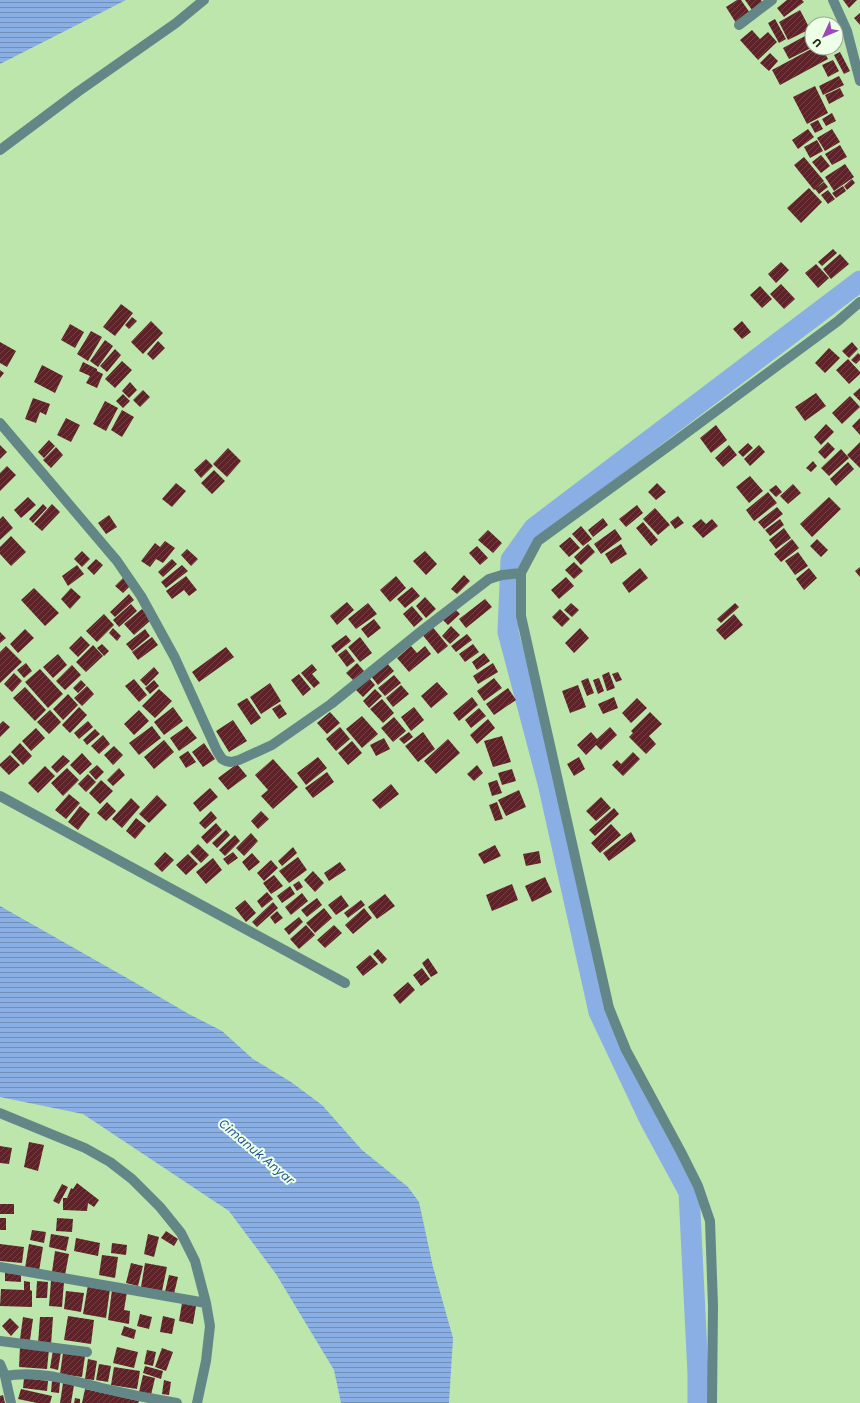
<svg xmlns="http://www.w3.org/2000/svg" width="860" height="1403" viewBox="0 0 860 1403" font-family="'Work Sans',sans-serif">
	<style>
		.water { fill: url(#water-rules) }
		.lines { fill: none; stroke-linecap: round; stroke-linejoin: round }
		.river { stroke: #89afe4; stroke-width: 21 }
		.building { fill: url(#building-hatch) }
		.minor { stroke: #638787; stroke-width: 10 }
		.labels { text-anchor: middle; stroke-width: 4; stroke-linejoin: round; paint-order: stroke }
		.water-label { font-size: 13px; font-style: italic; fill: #245494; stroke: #eeffe7 }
	</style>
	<defs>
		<pattern id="water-rules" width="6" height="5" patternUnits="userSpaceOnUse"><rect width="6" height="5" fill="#89afe4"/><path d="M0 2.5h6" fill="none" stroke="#6f8eb8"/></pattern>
		<pattern id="building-hatch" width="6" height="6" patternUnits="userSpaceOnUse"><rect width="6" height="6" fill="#5e2329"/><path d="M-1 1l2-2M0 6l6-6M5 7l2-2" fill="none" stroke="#704246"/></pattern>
	</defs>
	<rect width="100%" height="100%" fill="#bce6ab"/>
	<!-- water -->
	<path class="water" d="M 0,0 L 126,0 L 0,64 Z
		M 0,906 L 134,982 L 187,1013 L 222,1031 L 253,1059 L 291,1082 L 322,1105 L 362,1150 L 408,1187 L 419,1202 L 433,1267 L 453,1338 L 449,1403 L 341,1403 L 334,1370 L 276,1274 L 229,1211 L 83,1114 L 0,1097 Z"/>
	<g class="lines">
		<!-- river -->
		<path class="river" d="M 698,1403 L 698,1374 L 689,1192 L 650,1120 L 599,1012 L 548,783 L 508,632 L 511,560 L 534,528 L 860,281"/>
	</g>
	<!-- building -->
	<path class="building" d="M 737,0 L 741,0 L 750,13 L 736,23 L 726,7 Z
		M 745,0 L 761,0 L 762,2 L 752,10 Z
		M 787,0 L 802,0 L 804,2 L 784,17 L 777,8 Z
		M 843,0 L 857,0 L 849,8 Z
		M 800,10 L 810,29 L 788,40 L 779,22 Z
		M 860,13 L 860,25 L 854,18 Z
		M 775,19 L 786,39 L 779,43 L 768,23 Z
		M 752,30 L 760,39 L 768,32 L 777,42 L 758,60 L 740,40 Z
		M 805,36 L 811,48 L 789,59 L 783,48 Z
		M 813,48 L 822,48 L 828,59 L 780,85 L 772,70 Z
		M 840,52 L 850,71 L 844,74 L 834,55 Z
		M 770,53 L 778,61 L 769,71 L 760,63 Z
		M 833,60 L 839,71 L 828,77 L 822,65 Z
		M 839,76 L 844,85 L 823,95 L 819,86 Z
		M 815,86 L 828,113 L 807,124 L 793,97 Z
		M 840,88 L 844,96 L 829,104 L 825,95 Z
		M 832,113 L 836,121 L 826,126 L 822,119 Z
		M 818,120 L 823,129 L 815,133 L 810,124 Z
		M 808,129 L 814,137 L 798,149 L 792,140 Z
		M 832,129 L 840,142 L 825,151 L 817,138 Z
		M 817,140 L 823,151 L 810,158 L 804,147 Z
		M 840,145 L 847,157 L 832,165 L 825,154 Z
		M 821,155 L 830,166 L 821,173 L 812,162 Z
		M 804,157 L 824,181 L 814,190 L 794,165 Z
		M 845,164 L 854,177 L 834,191 L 825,177 Z
		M 852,179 L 855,183 L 847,190 L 844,186 Z
		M 824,182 L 828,187 L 819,194 L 815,189 Z
		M 843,186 L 846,191 L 836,198 L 832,193 Z
		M 809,188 L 822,202 L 801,223 L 787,208 Z
		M 828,190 L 835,199 L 828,204 L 821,195 Z
		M 833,249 L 837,253 L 822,266 L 818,262 Z
		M 840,254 L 849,264 L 831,279 L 823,269 Z
		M 781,262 L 789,270 L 776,283 L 768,274 Z
		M 816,264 L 829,278 L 818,288 L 805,273 Z
		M 781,284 L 795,299 L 784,309 L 770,294 Z
		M 760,286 L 772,299 L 762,308 L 750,295 Z
		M 121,304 L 133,313 L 115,336 L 103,327 Z
		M 132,317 L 137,321 L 129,329 L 125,325 Z
		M 151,321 L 163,333 L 143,354 L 131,342 Z
		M 742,321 L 751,332 L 742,339 L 733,329 Z
		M 70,324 L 84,332 L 75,348 L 61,340 Z
		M 91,331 L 102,337 L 88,361 L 77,354 Z
		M 105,340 L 113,346 L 98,367 L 90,361 Z
		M 158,341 L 165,348 L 153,360 L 147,354 Z
		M 0,342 L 16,351 L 7,367 L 0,363 Z
		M 852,342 L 858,349 L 849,358 L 842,351 Z
		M 829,348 L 840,358 L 825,373 L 815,363 Z
		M 115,349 L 121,355 L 107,372 L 100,366 Z
		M 858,353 L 860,355 L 860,360 L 856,364 L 851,360 Z
		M 848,359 L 860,372 L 860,374 L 849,384 L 836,370 Z
		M 122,361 L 132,370 L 115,388 L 105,379 Z
		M 83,362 L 97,369 L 97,371 L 103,374 L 97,388 L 86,383 L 90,376 L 79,371 Z
		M 42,365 L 63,376 L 55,393 L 34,382 Z
		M 0,370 L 4,373 L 0,378 Z
		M 130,382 L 137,390 L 129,398 L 122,391 Z
		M 860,388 L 860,401 L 853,394 Z
		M 143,390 L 150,397 L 140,407 L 133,400 Z
		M 816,393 L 826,406 L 805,421 L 795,407 Z
		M 123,394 L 130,401 L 123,408 L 116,401 Z
		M 850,396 L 860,407 L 842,424 L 832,413 Z
		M 33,398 L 50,404 L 46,415 L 40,412 L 36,423 L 25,419 Z
		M 105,401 L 118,408 L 106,431 L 93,424 Z
		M 122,410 L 134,417 L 122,437 L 111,430 Z
		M 66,418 L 80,425 L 71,442 L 57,435 Z
		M 860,418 L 860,435 L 852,426 Z
		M 826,424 L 834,432 L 821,445 L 814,437 Z
		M 716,425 L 727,440 L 711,453 L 700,438 Z
		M 49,440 L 55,446 L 44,458 L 38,452 Z
		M 828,442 L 835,449 L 825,459 L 818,452 Z
		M 860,442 L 860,468 L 847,455 Z
		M 748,443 L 753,448 L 743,457 L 738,452 Z
		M 0,445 L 7,452 L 0,459 Z
		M 729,445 L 737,455 L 723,467 L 715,458 Z
		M 759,445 L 765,452 L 750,466 L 744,459 Z
		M 56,447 L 63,455 L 51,468 L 43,460 Z
		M 228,448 L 241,461 L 227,477 L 213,464 Z
		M 841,449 L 849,458 L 829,476 L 821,468 Z
		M 206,459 L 213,466 L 201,478 L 194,470 Z
		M 813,461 L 817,466 L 811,472 L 806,468 Z
		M 848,462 L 854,469 L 836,486 L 830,479 Z
		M 7,466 L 16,475 L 0,491 L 0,473 Z
		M 214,470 L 225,481 L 212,494 L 201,483 Z
		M 750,476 L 763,491 L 749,503 L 736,487 Z
		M 176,483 L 186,491 L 172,507 L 162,499 Z
		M 657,483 L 666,492 L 656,500 L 648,492 Z
		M 793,484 L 801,493 L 788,504 L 780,496 Z
		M 776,485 L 782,492 L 776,497 L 769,490 Z
		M 768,492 L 777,503 L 754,521 L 746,510 Z
		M 28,497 L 36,505 L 21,518 L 14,510 Z
		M 829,497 L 841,509 L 812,537 L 800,524 Z
		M 43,504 L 47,508 L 33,523 L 29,519 Z
		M 52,504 L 60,512 L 42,531 L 34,524 Z
		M 637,505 L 643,513 L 626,527 L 619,519 Z
		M 777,507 L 783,514 L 764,529 L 758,522 Z
		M 655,508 L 670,525 L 658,535 L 643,519 Z
		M 109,515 L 117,527 L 106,534 L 98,523 Z
		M 3,516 L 13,528 L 0,540 L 0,519 Z
		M 678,516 L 684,523 L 675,529 L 670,522 Z
		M 603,518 L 608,525 L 593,537 L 588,530 Z
		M 701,519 L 706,524 L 712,519 L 718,526 L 703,538 L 692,526 Z
		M 780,519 L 784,525 L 770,536 L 765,530 Z
		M 643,522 L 658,540 L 651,546 L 636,528 Z
		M 581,526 L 592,539 L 583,546 L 572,534 Z
		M 784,528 L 791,538 L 776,549 L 769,540 Z
		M 615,529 L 622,539 L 601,554 L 594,544 Z
		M 488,530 L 502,543 L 493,553 L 478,540 Z
		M 11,536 L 26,552 L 11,566 L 0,554 L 0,547 Z
		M 570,537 L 580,548 L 569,557 L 559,546 Z
		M 792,539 L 799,548 L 781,562 L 774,554 Z
		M 817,539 L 828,550 L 821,557 L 810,546 Z
		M 165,541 L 175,548 L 163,563 L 156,559 L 150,567 L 141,561 L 155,543 L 160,547 Z
		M 588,544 L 595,552 L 581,565 L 574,557 Z
		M 621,544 L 627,554 L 611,564 L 605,554 Z
		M 477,546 L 488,558 L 480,565 L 469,553 Z
		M 187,549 L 198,559 L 191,566 L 181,555 Z
		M 82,551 L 90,559 L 82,567 L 74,559 Z
		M 425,551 L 437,564 L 426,575 L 413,561 Z
		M 798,552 L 808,566 L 795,575 L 785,561 Z
		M 96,559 L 103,565 L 94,575 L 87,568 Z
		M 172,559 L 177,564 L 163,577 L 158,572 Z
		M 574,562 L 583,571 L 574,579 L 565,570 Z
		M 77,565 L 84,574 L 68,586 L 62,576 Z
		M 182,565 L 188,571 L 166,588 L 161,582 Z
		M 860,567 L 860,577 L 855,571 Z
		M 640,568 L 648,578 L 629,593 L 622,583 Z
		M 809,568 L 817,578 L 804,590 L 796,579 Z
		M 464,575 L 470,581 L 457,594 L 451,589 Z
		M 186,576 L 197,590 L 189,596 L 184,590 L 172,599 L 166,591 Z
		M 396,576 L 406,588 L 390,602 L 380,590 Z
		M 124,577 L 132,584 L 123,593 L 115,586 Z
		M 566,577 L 574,586 L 559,599 L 551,590 Z
		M 412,587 L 420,596 L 405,608 L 397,599 Z
		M 34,588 L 59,613 L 45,626 L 21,600 Z
		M 71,588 L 81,597 L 70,609 L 61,599 Z
		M 129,594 L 134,600 L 115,617 L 110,612 Z
		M 425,597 L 436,609 L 426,618 L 416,606 Z
		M 485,599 L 492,607 L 466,628 L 459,619 Z
		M 347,602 L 354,610 L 337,625 L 330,616 Z
		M 368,603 L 377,614 L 356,629 L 348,619 Z
		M 571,603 L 579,610 L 572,617 L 564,610 Z
		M 735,603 L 739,607 L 721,623 L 717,619 Z
		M 131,604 L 137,611 L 119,627 L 113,620 Z
		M 412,606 L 423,619 L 414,627 L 403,614 Z
		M 142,609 L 151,620 L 134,635 L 124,624 Z
		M 455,609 L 460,614 L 448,625 L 443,620 Z
		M 560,609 L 570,619 L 562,627 L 552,617 Z
		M 104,614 L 114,625 L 97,642 L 86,631 Z
		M 734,614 L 743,625 L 725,640 L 716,630 Z
		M 374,619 L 381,628 L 368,638 L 361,629 Z
		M 431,625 L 448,646 L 438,654 L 421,633 Z
		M 451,626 L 460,635 L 450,644 L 442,636 Z
		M 113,628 L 121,636 L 117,641 L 109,633 Z
		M 580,628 L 589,638 L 574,653 L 565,643 Z
		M 25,629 L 34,638 L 18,653 L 10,644 Z
		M 145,629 L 150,636 L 132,651 L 126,644 Z
		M 0,632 L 6,638 L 0,643 Z
		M 467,634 L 472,640 L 456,652 L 451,646 Z
		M 346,635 L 351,641 L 336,653 L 331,646 Z
		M 81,636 L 90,645 L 78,657 L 69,648 Z
		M 152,637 L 158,645 L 138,660 L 132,652 Z
		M 360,637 L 372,653 L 360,662 L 348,647 Z
		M 102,644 L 109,651 L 104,656 L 97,648 Z
		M 473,644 L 479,652 L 465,662 L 459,654 Z
		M 93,645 L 103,656 L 86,672 L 76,662 Z
		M 6,646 L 22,662 L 0,683 L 0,652 Z
		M 411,646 L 417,653 L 425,646 L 431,654 L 409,672 L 397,658 Z
		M 226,647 L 234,657 L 199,682 L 192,672 Z
		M 346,649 L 355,661 L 347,667 L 338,655 Z
		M 484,653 L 490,661 L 477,670 L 472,662 Z
		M 58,654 L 67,665 L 53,678 L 43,667 Z
		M 386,662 L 394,671 L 378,685 L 370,675 Z
		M 26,663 L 32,671 L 24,678 L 17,670 Z
		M 357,663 L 364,671 L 354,681 L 346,673 Z
		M 493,663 L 498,672 L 478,684 L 473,676 Z
		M 312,664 L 317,670 L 312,674 L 320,683 L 314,688 L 301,673 Z
		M 72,665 L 81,675 L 65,690 L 56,681 Z
		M 154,667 L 159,673 L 146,686 L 140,680 Z
		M 40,669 L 63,694 L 48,708 L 25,682 Z
		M 609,672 L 615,688 L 607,691 L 602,675 Z
		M 618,672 L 622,680 L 616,682 L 612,674 Z
		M 14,673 L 22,681 L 12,692 L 4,684 Z
		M 299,674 L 311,689 L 303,696 L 291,680 Z
		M 394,675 L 401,683 L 385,696 L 378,688 Z
		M 369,678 L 375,685 L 363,697 L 356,690 Z
		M 494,678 L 502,688 L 484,701 L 477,691 Z
		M 588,678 L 594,693 L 587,696 L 581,681 Z
		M 599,678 L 604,691 L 598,694 L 593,680 Z
		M 134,679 L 147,695 L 139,702 L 125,686 Z
		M 81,680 L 86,685 L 78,693 L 73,688 Z
		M 154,680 L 159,686 L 150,694 L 145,688 Z
		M 437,682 L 448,694 L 431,708 L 421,696 Z
		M 270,683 L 281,701 L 261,714 L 250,697 Z
		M 401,685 L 409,694 L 393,707 L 386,698 Z
		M 578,685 L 586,707 L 570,713 L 562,691 Z
		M 87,686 L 94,694 L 82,706 L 74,698 Z
		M 25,687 L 46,710 L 35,721 L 13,698 Z
		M 508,688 L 516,700 L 494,715 L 486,704 Z
		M 159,689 L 172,701 L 155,718 L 142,706 Z
		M 375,689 L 382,696 L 369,708 L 363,701 Z
		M 68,694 L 78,705 L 63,720 L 53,709 Z
		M 472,697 L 478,705 L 459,721 L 453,713 Z
		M 614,697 L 618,708 L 603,714 L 598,704 Z
		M 247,698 L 261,718 L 251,725 L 237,704 Z
		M 637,698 L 647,708 L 631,723 L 622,713 Z
		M 382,699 L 394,713 L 383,723 L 370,709 Z
		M 280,704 L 287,714 L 279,719 L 272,709 Z
		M 79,707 L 87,715 L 70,733 L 62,725 Z
		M 173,707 L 183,721 L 164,735 L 154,722 Z
		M 414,707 L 424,720 L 411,731 L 401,717 Z
		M 479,708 L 486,716 L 471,728 L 465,720 Z
		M 50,710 L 61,722 L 49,734 L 37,722 Z
		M 139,710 L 149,721 L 134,735 L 124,724 Z
		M 330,712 L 340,723 L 327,734 L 317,723 Z
		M 650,712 L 662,724 L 649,736 L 656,744 L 646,754 L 629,737 L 633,733 L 631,731 Z
		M 362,716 L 378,734 L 362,748 L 346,729 Z
		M 394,717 L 406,731 L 393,742 L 381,728 Z
		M 488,719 L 495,728 L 477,744 L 470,735 Z
		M 233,720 L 247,741 L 229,752 L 216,731 Z
		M 3,721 L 10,727 L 0,737 L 0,724 Z
		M 88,721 L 93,727 L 79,739 L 74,733 Z
		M 152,726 L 161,738 L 139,755 L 129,743 Z
		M 187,726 L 197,738 L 179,751 L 170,738 Z
		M 340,727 L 350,739 L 336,751 L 326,739 Z
		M 610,727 L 617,735 L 601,750 L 596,745 L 586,755 L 577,745 L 591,732 L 597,739 Z
		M 36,728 L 45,738 L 31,751 L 22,741 Z
		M 95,729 L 100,734 L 87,745 L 83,740 Z
		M 409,732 L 413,737 L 404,744 L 399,739 Z
		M 423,732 L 435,749 L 418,762 L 405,746 Z
		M 103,735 L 110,744 L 99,754 L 91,746 Z
		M 502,736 L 511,762 L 493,767 L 484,741 Z
		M 384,738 L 390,749 L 376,756 L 370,745 Z
		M 448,739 L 460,753 L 436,774 L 424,761 Z
		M 164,740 L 174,752 L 154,769 L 144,757 Z
		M 352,741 L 362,753 L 348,765 L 338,753 Z
		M 20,743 L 32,756 L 23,765 L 11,752 Z
		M 204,743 L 215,759 L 203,767 L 192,752 Z
		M 114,746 L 123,755 L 113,765 L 104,755 Z
		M 188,751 L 196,762 L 186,768 L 179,757 Z
		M 633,752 L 640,759 L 623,776 L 612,765 L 617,760 L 621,764 Z
		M 82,753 L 92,764 L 80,775 L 70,765 Z
		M 10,755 L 20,765 L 9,775 L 0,766 L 0,764 Z
		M 63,755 L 70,761 L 57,773 L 51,767 Z
		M 318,757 L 327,768 L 306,785 L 297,773 Z
		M 579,757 L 585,769 L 574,776 L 567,764 Z
		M 273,759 L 298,787 L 273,809 L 261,796 L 268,790 L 255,775 Z
		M 237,764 L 247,776 L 228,790 L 218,778 Z
		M 97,765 L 104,772 L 96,780 L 89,772 Z
		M 477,765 L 483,773 L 474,781 L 467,774 Z
		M 45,766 L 55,776 L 38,793 L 28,783 Z
		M 67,768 L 79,780 L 63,796 L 51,783 Z
		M 119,768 L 125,775 L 113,786 L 107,780 Z
		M 512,769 L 516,781 L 502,785 L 498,773 Z
		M 327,772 L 334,782 L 313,798 L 305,788 Z
		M 88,774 L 96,782 L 86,792 L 78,784 Z
		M 101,780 L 113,791 L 100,804 L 89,793 Z
		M 497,780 L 502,793 L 492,796 L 488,783 Z
		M 391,784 L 399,794 L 380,809 L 372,800 Z
		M 210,788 L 218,797 L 200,812 L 193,803 Z
		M 519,790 L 526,807 L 506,816 L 498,800 Z
		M 69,794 L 80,803 L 66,819 L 55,810 Z
		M 157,795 L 167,805 L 149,823 L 139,814 Z
		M 601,797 L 611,808 L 596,821 L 586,811 Z
		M 131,798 L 140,807 L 122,828 L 112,819 Z
		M 107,802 L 116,811 L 106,821 L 97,813 Z
		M 497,802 L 503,819 L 495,821 L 489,805 Z
		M 80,806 L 90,814 L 78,830 L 68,822 Z
		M 614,808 L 619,814 L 595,836 L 589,830 Z
		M 211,811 L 217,818 L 205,829 L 199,823 Z
		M 261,811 L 269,819 L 258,829 L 251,821 Z
		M 136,818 L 146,826 L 135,839 L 126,831 Z
		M 216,823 L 222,830 L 207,844 L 201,837 Z
		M 611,824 L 621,835 L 600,853 L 591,843 Z
		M 226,830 L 230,835 L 217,848 L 212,843 Z
		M 631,832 L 636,841 L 609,861 L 603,853 Z
		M 251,833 L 258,841 L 244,856 L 236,848 Z
		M 235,835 L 240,841 L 225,856 L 219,850 Z
		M 198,844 L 209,855 L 201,863 L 190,852 Z
		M 495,845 L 501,856 L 484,864 L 478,854 Z
		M 293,847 L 297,853 L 282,866 L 278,861 Z
		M 539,851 L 541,863 L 526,866 L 523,854 Z
		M 165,852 L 174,860 L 162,872 L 154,864 Z
		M 233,852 L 238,858 L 228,865 L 223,859 Z
		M 252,853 L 260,862 L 249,871 L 242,862 Z
		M 188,854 L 198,864 L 186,875 L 176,865 Z
		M 298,857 L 307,870 L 289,883 L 279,871 Z
		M 213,858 L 222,870 L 206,884 L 196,872 Z
		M 271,860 L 278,868 L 264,881 L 257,873 Z
		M 340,862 L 346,870 L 329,881 L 324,873 Z
		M 313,871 L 324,883 L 315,892 L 304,880 Z
		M 274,875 L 283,886 L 271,894 L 263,883 Z
		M 545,877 L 552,892 L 532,902 L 525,886 Z
		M 299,881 L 303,887 L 297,891 L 293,885 Z
		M 512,884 L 518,900 L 492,911 L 486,895 Z
		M 290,886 L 295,894 L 282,903 L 277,896 Z
		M 267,892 L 273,899 L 262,908 L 257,901 Z
		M 302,893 L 308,901 L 291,915 L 285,907 Z
		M 385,894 L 395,906 L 377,919 L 368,907 Z
		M 341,895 L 349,906 L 336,915 L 328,905 Z
		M 317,898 L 322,905 L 307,917 L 301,910 Z
		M 245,900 L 256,913 L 246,922 L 235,908 Z
		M 361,900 L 365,905 L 348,918 L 344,913 Z
		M 273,902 L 278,908 L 257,927 L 252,922 Z
		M 324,908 L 332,918 L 315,933 L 306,923 Z
		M 364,908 L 372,918 L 353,934 L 345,925 Z
		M 277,911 L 283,918 L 275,924 L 270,917 Z
		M 299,917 L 303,922 L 289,935 L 284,929 Z
		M 306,925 L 315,935 L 299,949 L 290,939 Z
		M 334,925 L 342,933 L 325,948 L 317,940 Z
		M 378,949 L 387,959 L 382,964 L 373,954 Z
		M 370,955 L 378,964 L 363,976 L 356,967 Z
		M 428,958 L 438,973 L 431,977 L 422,963 Z
		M 422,968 L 430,979 L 421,986 L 413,975 Z
		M 408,982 L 415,990 L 400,1004 L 393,995 Z
		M 29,1142 L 44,1145 L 38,1171 L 24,1167 Z
		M 0,1146 L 12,1148 L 9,1164 L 0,1163 Z
		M 77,1183 L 99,1200 L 94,1207 L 88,1203 L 87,1211 L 63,1210 L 63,1198 L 67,1198 L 71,1188 L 73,1189 Z
		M 62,1184 L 68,1187 L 59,1204 L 53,1201 Z
		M 0,1204 L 14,1204 L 14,1214 L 0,1214 Z
		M 0,1218 L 6,1218 L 6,1230 L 0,1230 Z
		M 57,1218 L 73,1219 L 72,1232 L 56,1231 Z
		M 32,1230 L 46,1232 L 44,1243 L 30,1240 Z
		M 166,1231 L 178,1239 L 174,1246 L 161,1238 Z
		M 51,1234 L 69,1237 L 66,1251 L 49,1247 Z
		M 148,1234 L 159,1237 L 154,1257 L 144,1254 Z
		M 76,1238 L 100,1243 L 98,1256 L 74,1251 Z
		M 112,1243 L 127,1245 L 126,1255 L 111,1253 Z
		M 0,1244 L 24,1247 L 22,1263 L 0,1261 Z
		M 29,1244 L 43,1247 L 39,1271 L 25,1268 Z
		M 55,1251 L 69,1254 L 65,1275 L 52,1272 Z
		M 102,1255 L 118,1257 L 115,1278 L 99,1275 Z
		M 131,1263 L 143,1266 L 138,1286 L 126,1283 Z
		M 145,1263 L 167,1267 L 162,1291 L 141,1287 Z
		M 5,1273 L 21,1274 L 21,1282 L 5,1281 Z
		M 169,1275 L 178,1277 L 174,1294 L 165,1292 Z
		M 24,1281 L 30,1282 L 30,1290 L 32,1291 L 32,1307 L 0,1306 L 1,1289 L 24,1290 Z
		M 37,1281 L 48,1282 L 47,1298 L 36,1298 Z
		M 51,1281 L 64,1282 L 62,1307 L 49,1306 Z
		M 88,1285 L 110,1289 L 106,1318 L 83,1314 Z
		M 112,1290 L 127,1292 L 124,1310 L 130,1311 L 129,1324 L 108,1320 Z
		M 66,1291 L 84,1293 L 81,1312 L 64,1309 Z
		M 182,1303 L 196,1306 L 193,1324 L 179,1321 Z
		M 140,1314 L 152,1317 L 149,1329 L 137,1326 Z
		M 68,1316 L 94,1320 L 91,1344 L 64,1340 Z
		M 163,1316 L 175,1319 L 172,1334 L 160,1332 Z
		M 23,1317 L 33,1319 L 30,1340 L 20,1339 Z
		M 40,1317 L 53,1317 L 51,1345 L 38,1344 Z
		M 10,1318 L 19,1327 L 11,1336 L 2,1326 Z
		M 124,1326 L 136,1330 L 134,1339 L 121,1335 Z
		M 20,1347 L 49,1349 L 47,1369 L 19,1367 Z
		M 117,1347 L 138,1352 L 134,1368 L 113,1363 Z
		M 162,1348 L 173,1352 L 166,1371 L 155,1367 Z
		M 53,1350 L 61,1352 L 58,1370 L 50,1368 Z
		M 147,1350 L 156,1352 L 153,1366 L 144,1364 Z
		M 63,1353 L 85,1356 L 82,1377 L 60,1374 Z
		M 88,1359 L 97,1361 L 94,1380 L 85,1379 Z
		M 99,1364 L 111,1366 L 108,1382 L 96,1380 Z
		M 145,1366 L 163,1371 L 161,1379 L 143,1373 Z
		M 114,1367 L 140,1371 L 137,1389 L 111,1385 Z
		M 143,1375 L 155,1378 L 151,1395 L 139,1392 Z
		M 24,1378 L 48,1381 L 47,1391 L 23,1388 Z
		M 164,1380 L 171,1382 L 169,1395 L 162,1394 Z
		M 52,1381 L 60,1382 L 59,1393 L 51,1392 Z
		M 63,1383 L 74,1385 L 71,1403 L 60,1403 Z
		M 21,1389 L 52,1396 L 50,1403 L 37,1403 L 18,1399 Z
		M 85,1389 L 139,1401 L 138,1403 L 82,1403 Z
		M 3,1395 L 5,1403 L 0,1403 L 0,1396 Z
		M 75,1398 L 80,1399 L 80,1403 L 74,1403 Z"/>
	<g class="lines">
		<!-- minor -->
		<path class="minor" d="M 833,0 L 847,31 L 860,81
			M 739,25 L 772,0
			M 0,150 L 79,91 L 176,23 L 204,0
			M 0,423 L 117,561 L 141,596 L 175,658 L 217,751 L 222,759 L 226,761 L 231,762 L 239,760 L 272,745 L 331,704 L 424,629 L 489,579 L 502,575 L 521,573
			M 0,796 L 345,983
			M 0,1113 L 85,1148 L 110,1162 L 132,1179 L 160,1207 L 181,1233 L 195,1261 L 206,1303 L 210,1326 L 206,1361 L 197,1403
			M 0,1267 L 206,1303
			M 0,1341 L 87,1352
			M 0,1364 L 5,1376 L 11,1403
			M 5,1376 C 38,1370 70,1380 102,1388 C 127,1394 152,1399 177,1403
			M 712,1403 L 713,1306 L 710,1221 L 698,1186 L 681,1152 L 626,1050 L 609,1008 L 521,616 L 521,573 L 538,541 L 666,448 L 838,321 L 860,302"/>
	</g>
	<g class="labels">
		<!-- water labels -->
		<g class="water-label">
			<text transform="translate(257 1151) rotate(40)" y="5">Cimanuk Anyar</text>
		</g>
	</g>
	<!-- north arrow -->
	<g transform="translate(824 36) rotate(226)"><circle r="19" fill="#eeffe7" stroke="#99a992"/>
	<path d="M0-3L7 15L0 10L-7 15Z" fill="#9c49b7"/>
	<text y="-6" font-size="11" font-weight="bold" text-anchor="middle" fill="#1a2913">U</text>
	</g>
</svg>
